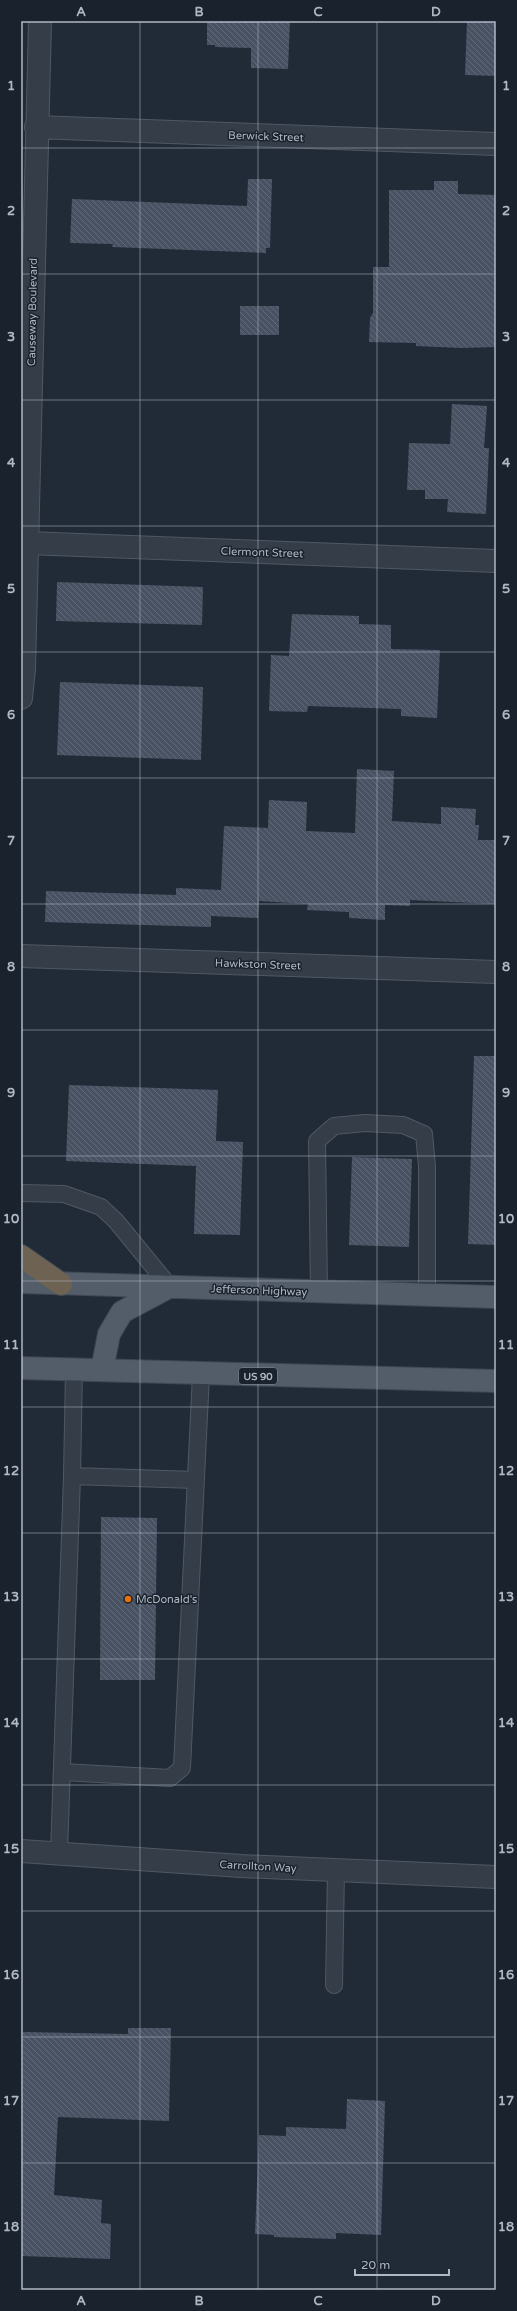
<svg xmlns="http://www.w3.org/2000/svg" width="517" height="2311" viewBox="0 0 517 2311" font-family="'Varela Round',sans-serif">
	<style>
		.building { fill: url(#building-back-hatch) }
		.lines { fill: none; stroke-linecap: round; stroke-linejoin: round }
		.lane-casing { stroke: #505863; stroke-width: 18 }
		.street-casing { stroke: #505863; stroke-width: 24 }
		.primary-casing { stroke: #3e4652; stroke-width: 24 }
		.highway-casing { stroke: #404853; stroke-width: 24 }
		.lane { stroke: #353d48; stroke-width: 16 }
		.street { stroke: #353d48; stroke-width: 22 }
		.primary { stroke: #535c69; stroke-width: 22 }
		.highway { stroke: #6e6352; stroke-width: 22 }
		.grid { fill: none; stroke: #b0b8c5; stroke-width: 1; stroke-opacity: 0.55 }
		.food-dot { fill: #e8710a; stroke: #1a222d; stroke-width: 1.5 }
		.labels { text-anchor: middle; stroke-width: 3; stroke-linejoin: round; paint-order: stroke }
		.shield { fill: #1a222d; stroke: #838b97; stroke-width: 1 }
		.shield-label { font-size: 10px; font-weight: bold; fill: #b0b8c5 }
		.street-label { font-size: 11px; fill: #b0b8c5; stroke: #1a222d }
		.poi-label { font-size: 11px; fill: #b0b8c5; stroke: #1a222d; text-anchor: start }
		.neatline { fill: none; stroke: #b0b8c5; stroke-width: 1.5 }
		.grid-label { font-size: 13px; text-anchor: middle; font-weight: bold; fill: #b0b8c5 }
	</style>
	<defs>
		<pattern id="building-back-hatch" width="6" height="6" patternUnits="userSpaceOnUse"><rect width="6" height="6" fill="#485262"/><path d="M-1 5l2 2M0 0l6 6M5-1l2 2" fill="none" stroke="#606977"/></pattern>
	</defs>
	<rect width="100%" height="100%" fill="#212b38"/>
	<!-- building -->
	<path class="building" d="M 207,21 L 290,21 L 288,69 L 251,68 L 251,48 L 215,47 L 215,45 L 207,45 Z
		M 467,21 L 496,21 L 496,76 L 465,75 Z
		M 248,179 L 272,179 L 270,248 L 266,248 L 266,253 L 112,247 L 113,244 L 70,243 L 72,199 L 247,206 Z
		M 434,181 L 458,181 L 458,194 L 496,195 L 496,347 L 461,348 L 416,346 L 416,343 L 369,342 L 370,318 L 373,313 L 373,267 L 389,267 L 389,190 L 434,190 Z
		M 240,306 L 279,306 L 279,335 L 240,335 Z
		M 452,404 L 487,406 L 484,448 L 489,448 L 486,514 L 447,512 L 448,499 L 425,499 L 425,490 L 407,490 L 409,443 L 450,444 Z
		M 57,582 L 203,587 L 202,625 L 56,621 Z
		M 292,614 L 359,616 L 359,624 L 391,625 L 391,649 L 440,650 L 437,718 L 401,716 L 401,709 L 308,706 L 307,712 L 269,711 L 271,655 L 289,656 Z
		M 60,682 L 203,687 L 201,760 L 57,755 Z
		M 357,769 L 394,771 L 392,821 L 441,824 L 441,807 L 476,809 L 475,825 L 479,825 L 478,840 L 496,840 L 496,904 L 410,900 L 410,906 L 385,905 L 385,920 L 349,918 L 349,912 L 307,910 L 308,904 L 259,901 L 258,918 L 211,916 L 211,927 L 45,922 L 46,891 L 176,895 L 176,888 L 221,890 L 224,826 L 268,828 L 269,800 L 307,802 L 306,831 L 355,833 Z
		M 474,1056 L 496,1056 L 496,1245 L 468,1244 Z
		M 69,1085 L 218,1090 L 216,1141 L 243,1142 L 240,1235 L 194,1234 L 196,1166 L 66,1161 Z
		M 352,1157 L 412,1159 L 409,1247 L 349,1245 Z
		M 101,1517 L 157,1518 L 155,1680 L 100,1680 Z
		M 128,2028 L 171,2028 L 169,2121 L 58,2117 L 54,2195 L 102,2200 L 101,2223 L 111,2224 L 110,2259 L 21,2256 L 23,2032 L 128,2034 Z
		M 347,2099 L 385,2101 L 381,2235 L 336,2233 L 336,2239 L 274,2237 L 274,2235 L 255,2234 L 259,2135 L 286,2136 L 286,2127 L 346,2129 Z"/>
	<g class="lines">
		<defs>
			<path id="lane" d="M 21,1193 L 64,1194 L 101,1207 L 116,1221 L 170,1287
				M 319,1292 L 317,1141 L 334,1126 L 365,1123 L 403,1125 L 424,1134 L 427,1166 L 427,1295
				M 72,1476 L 196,1480
				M 63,1772 L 170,1778 L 182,1768 L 201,1374
				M 59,1853 L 72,1476 L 74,1371
				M 334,1985 L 336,1870"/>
			<path id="street" d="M 36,127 L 496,144
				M 27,543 L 496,561
				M 21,698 L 24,669 L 40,21
				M 21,956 L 496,972
				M 21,1851 L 241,1866 L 496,1877"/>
			<path id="primary" d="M 21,1282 L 496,1297
				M 21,1368 L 496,1381
				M 102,1370 L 109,1334 L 122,1312 L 169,1287"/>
			<path id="highway" d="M 21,1256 L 61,1284"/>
		</defs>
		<!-- lane casing -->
		<use href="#lane" class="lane-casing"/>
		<!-- street casing -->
		<use href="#street" class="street-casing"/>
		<!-- primary casing -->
		<use href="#primary" class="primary-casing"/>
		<!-- highway casing -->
		<use href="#highway" class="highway-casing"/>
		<!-- lane -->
		<use href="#lane" class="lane"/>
		<!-- street -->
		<use href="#street" class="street"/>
		<!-- primary -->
		<use href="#primary" class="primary"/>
		<!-- highway -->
		<use href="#highway" class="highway"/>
	</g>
	<!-- grid -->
	<path class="grid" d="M 140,21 L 140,2290M 258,21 L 258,2290M 377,21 L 377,2290M 21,148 L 496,148M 21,274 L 496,274M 21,400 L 496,400M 21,526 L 496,526M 21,652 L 496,652M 21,778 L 496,778M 21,904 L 496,904M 21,1030 L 496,1030M 21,1156 L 496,1156M 21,1281 L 496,1281M 21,1407 L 496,1407M 21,1533 L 496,1533M 21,1659 L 496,1659M 21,1785 L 496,1785M 21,1911 L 496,1911M 21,2037 L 496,2037M 21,2163 L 496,2163"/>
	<!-- markers -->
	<circle class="food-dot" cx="128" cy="1599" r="4"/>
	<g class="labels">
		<!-- shield labels -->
		<rect class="shield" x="239" y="1368" width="38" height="16" rx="3"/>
		<g class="shield-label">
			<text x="258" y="1380">US 90</text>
		</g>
		<!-- street labels -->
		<g class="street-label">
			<text transform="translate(266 136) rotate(2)" y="4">Berwick Street</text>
			<text transform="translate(32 312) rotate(-89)" y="4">Causeway Boulevard</text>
			<text transform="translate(262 552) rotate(2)" y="4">Clermont Street</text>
			<text transform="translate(258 964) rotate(2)" y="4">Hawkston Street</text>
			<text transform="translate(259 1290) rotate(2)" y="4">Jefferson Highway</text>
			<text transform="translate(258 1866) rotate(3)" y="4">Carrollton Way</text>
		</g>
		<!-- poi labels -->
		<g class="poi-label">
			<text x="136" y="1603">McDonald's</text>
		</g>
	</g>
	<!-- border -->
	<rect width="517" height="2311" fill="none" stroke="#1a222d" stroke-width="44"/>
	<!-- scale -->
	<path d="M355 2269v6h94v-6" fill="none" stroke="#b0b8c5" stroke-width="2"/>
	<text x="361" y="2269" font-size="12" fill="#b0b8c5" stroke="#1a222d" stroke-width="3" paint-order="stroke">20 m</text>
	<rect x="22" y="22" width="473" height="2267" class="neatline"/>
	<g class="grid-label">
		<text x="81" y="16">A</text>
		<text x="199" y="16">B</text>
		<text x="318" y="16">C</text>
		<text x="436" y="16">D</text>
		<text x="11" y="90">1</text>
		<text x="506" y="90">1</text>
		<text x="11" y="215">2</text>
		<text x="506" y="215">2</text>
		<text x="11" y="341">3</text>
		<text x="506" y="341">3</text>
		<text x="11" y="467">4</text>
		<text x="506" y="467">4</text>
		<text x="11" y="593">5</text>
		<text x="506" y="593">5</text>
		<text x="11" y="719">6</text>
		<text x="506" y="719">6</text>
		<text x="11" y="845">7</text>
		<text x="506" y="845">7</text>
		<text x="11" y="971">8</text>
		<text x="506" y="971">8</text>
		<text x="11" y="1097">9</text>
		<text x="506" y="1097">9</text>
		<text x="11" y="1223">10</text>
		<text x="506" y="1223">10</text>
		<text x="11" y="1349">11</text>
		<text x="506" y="1349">11</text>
		<text x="11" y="1475">12</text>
		<text x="506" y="1475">12</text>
		<text x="11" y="1601">13</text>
		<text x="506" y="1601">13</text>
		<text x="11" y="1727">14</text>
		<text x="506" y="1727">14</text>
		<text x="11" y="1853">15</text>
		<text x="506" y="1853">15</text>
		<text x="11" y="1979">16</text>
		<text x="506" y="1979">16</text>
		<text x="11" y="2105">17</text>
		<text x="506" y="2105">17</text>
		<text x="11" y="2231">18</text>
		<text x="506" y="2231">18</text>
		<text x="81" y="2305">A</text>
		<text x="199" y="2305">B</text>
		<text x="318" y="2305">C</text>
		<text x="436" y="2305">D</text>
	</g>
</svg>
